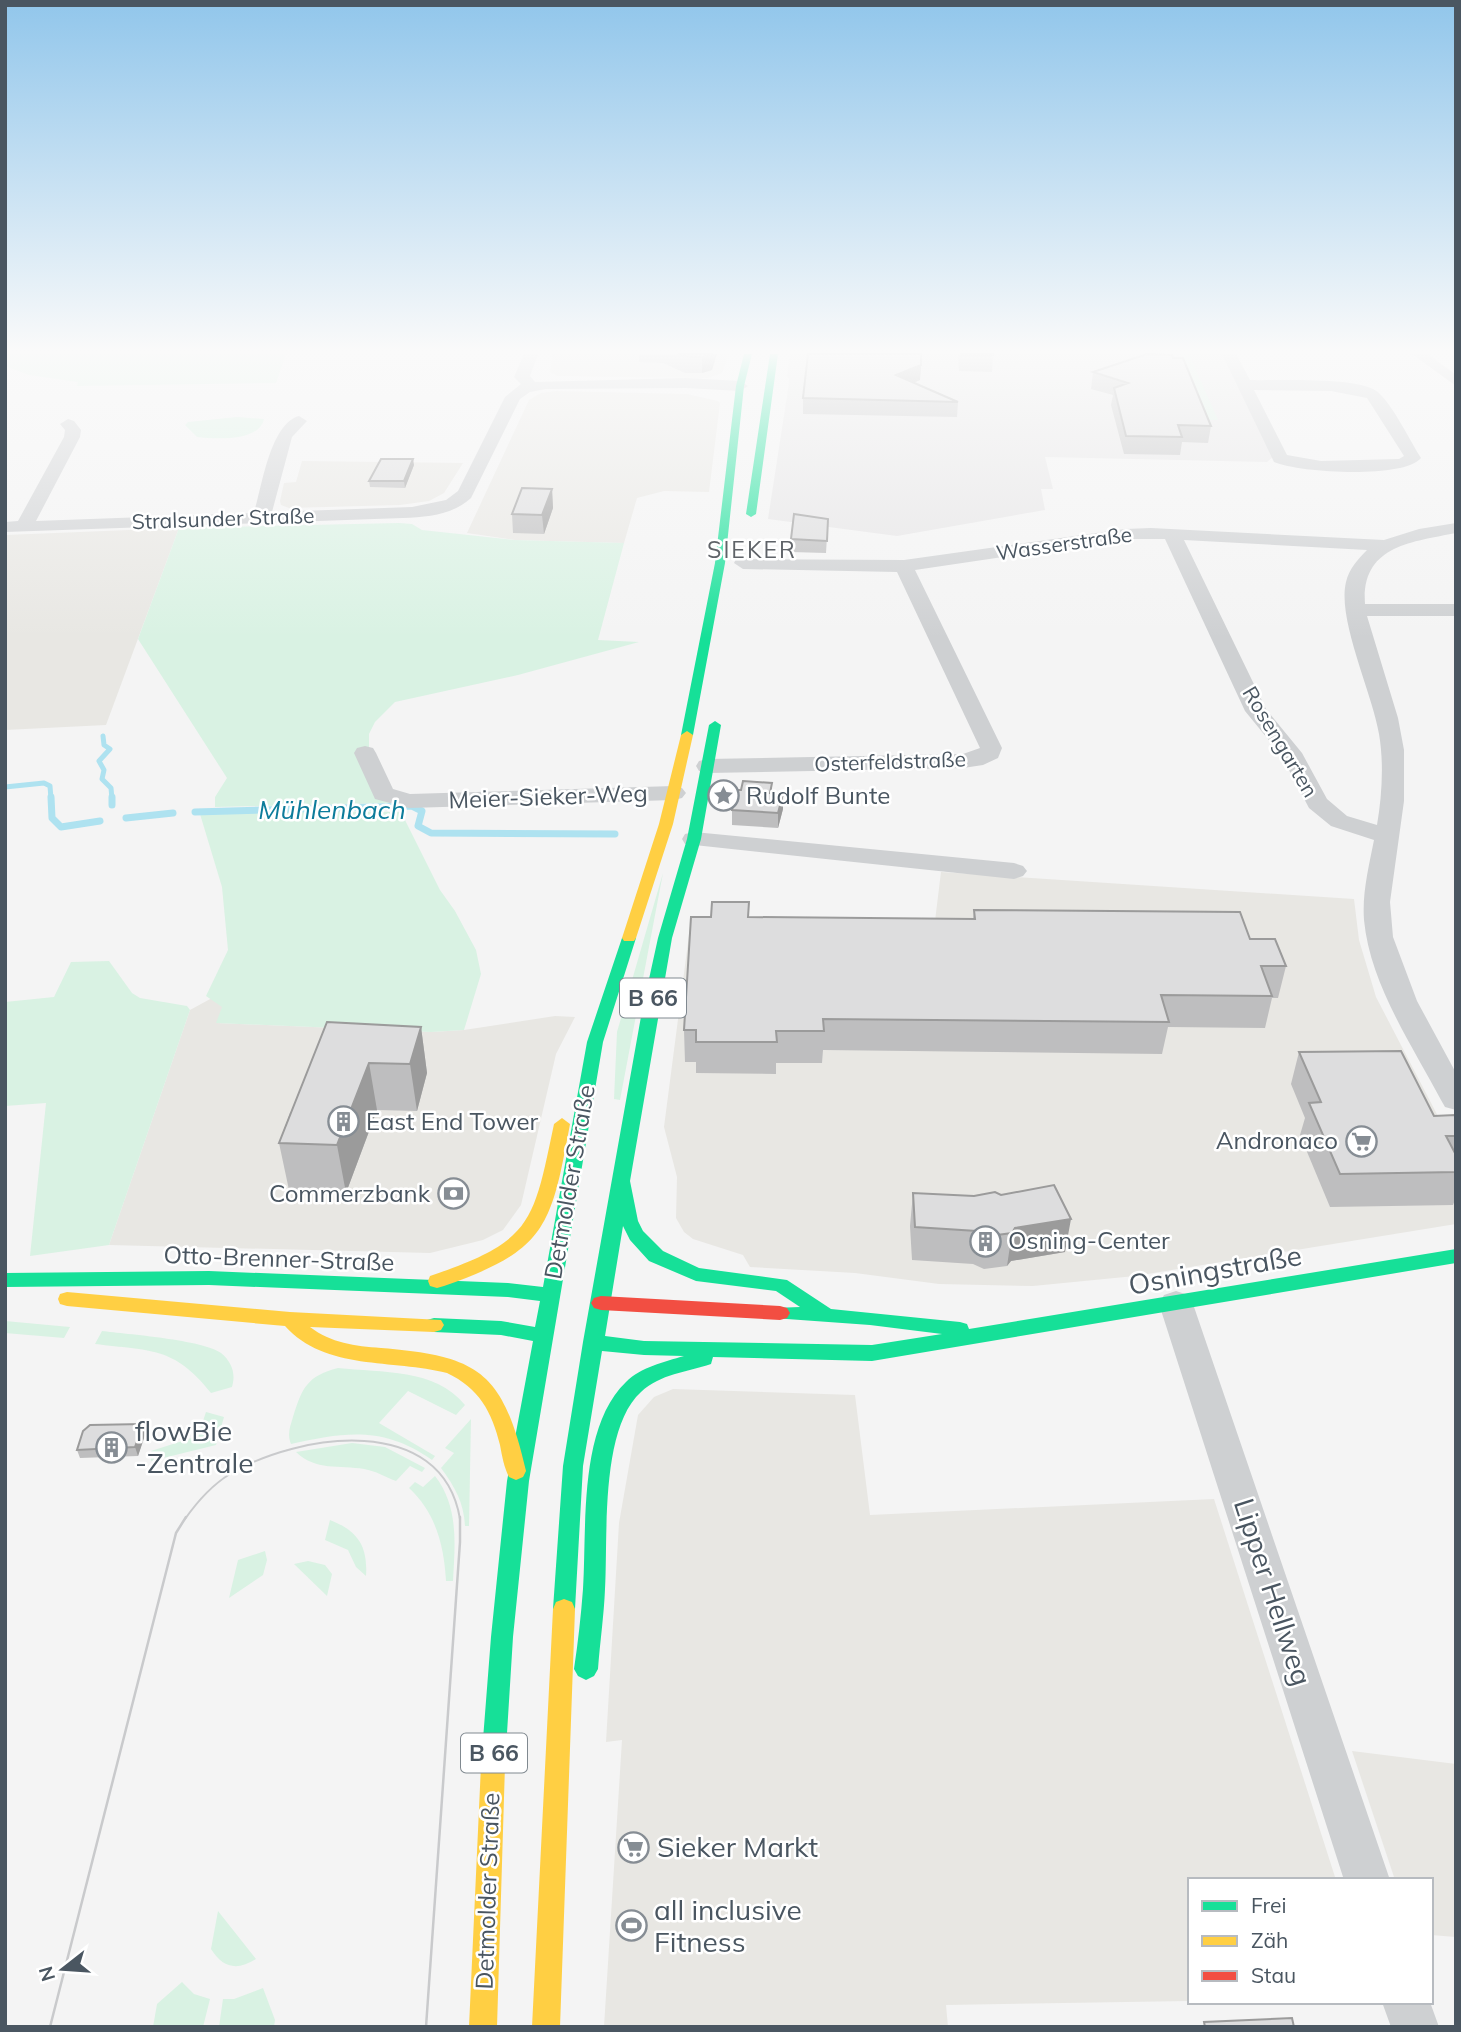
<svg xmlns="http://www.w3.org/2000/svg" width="1461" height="2032" viewBox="0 0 1461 2032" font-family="Mulish,sans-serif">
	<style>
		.commercial { fill: #e8e7e3 }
		.education { fill: #e6e5e6 }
		.green { fill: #d9f2e3 }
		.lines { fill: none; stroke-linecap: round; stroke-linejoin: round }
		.stream-far1 { stroke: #aee2f0; stroke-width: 5 }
		.stream { stroke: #aee2f0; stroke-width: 7 }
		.street { fill: #ced0d2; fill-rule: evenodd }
		.fast { fill: #16e098; fill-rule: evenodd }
		.slow { fill: #ffcf43; fill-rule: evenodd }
		.jam { fill: #f24e42; fill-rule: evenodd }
		.tram-far1 { stroke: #c9cacc; stroke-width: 2 }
		.tram { stroke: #c9cacc; stroke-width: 2.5 }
		.wall { fill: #bebebf }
		.shaded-wall { fill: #9b9b9b }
		.building { fill: #ddddde; stroke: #9b9b9b; stroke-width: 2 }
		.labels { text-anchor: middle; stroke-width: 5; stroke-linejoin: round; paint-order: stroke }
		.far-street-label { font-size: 21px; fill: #4a5661; stroke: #fff }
		.far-quarter-label { font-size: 23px; letter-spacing: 2px; fill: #5f6368; stroke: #fff }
		.shield { fill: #fff; stroke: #808990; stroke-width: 2 }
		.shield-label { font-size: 23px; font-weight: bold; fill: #4a5661 }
		.poi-label { font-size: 24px; fill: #4a5661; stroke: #fff; text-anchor: start }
		.street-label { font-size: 24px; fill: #4a5661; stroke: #fff }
		.water-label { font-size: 26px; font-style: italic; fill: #0c7c9b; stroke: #fff }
		.near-street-label { font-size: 28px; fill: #4a5661; stroke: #fff }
		.near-poi-label { font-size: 28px; fill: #4a5661; stroke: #fff; text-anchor: start }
	</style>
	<rect width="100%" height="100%" fill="#f4f4f4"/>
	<!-- commercial -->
	<path class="commercial" d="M 553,354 L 729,354 L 722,373 L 708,378 L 558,376 L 550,372 Z
		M 556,391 L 687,394 L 718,401 L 720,403 L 709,492 L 664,491 L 637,498 L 624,543 L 515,540 L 467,533 L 529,400 L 541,393 Z
		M 302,461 L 463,463 L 444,493 L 429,501 L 400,505 L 289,508 L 281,505 L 280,501 L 284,483 L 296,482 Z
		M 179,528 L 106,725 L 5,730 L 5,535 Z
		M 941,872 L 1354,899 L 1359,940 L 1376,997 L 1456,1151 L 1456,1224 L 1135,1276 L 1033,1286 L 939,1284 L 855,1273 L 750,1267 L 743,1255 L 693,1239 L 684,1232 L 676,1218 L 677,1177 L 664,1127 L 690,927 L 934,929 Z
		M 212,998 L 223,1007 L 217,1023 L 431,1032 L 464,1030 L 555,1016 L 575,1017 L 556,1054 L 521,1205 L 503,1230 L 483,1240 L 430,1253 L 109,1245 L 190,1010 Z
		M 673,1389 L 855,1395 L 870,1515 L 1214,1499 L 1336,1880 L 1190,1880 L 1190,2001 L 946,2005 L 948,2027 L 604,2027 L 622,1740 L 606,1742 L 619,1523 L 638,1415 L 654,1397 Z
		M 1352,1751 L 1456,1764 L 1456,1937 L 1431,1935 L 1431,1880 L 1395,1880 Z"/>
	<!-- education -->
	<path class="education" d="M 790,354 L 1223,354 L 1274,456 L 1267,462 L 1045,457 L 1053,489 L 1041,489 L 1045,510 L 897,536 L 768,519 L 789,383 L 789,378 L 787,377 Z"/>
	<!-- green -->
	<path class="green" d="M 5,354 L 286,354 L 276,383 L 77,386 L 78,382 L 29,375 L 5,366 Z
		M 1180,354 L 1189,354 L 1218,420 L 1207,420 Z
		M 237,417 L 264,419 C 259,442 216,439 197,437 L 185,425 L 188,422 Z
		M 399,523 L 412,524 L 422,530 L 514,540 L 624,543 L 598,640 L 639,642 L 518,675 L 395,702 L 375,722 L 369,734 L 369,751 L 396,803 L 215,807 L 215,797 L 227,778 L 138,639 L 179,528 Z
		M 214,811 L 401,812 L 440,890 L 455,911 L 476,950 L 481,974 L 464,1030 L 431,1032 L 216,1023 L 222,1007 L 206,996 L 228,950 L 222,887 L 200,814 Z
		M 663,873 L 620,1100 L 614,1099 L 617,1032 Z
		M 109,961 L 132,993 L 140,998 L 187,1006 L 190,1010 L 109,1245 L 30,1256 L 46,1103 L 5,1106 L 5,1002 L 54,997 L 71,962 Z
		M 5,1321 L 70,1327 L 64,1338 L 5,1333 Z
		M 102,1331 C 126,1334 204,1340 221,1353 C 232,1362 236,1374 232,1387 L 211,1393 C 174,1346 150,1351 95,1344 Z
		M 338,1368 C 382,1373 435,1368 465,1405 L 456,1415 L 408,1391 L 379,1423 L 435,1456 L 432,1460 C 384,1426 345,1432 291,1444 C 287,1434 290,1427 293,1417 C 302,1388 307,1376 338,1368 Z
		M 206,1412 L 224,1417 L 216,1445 L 151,1461 L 151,1451 L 198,1436 Z
		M 471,1419 L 469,1526 L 465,1526 C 464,1503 455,1487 441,1468 L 454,1453 L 445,1448 Z
		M 352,1443 L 385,1447 L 425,1468 L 422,1472 L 410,1466 L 396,1481 C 385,1477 376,1471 364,1469 C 340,1465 315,1471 296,1452 Z
		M 435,1476 C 459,1507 455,1544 453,1581 L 446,1581 C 444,1546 436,1513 409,1488 L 415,1482 L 423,1487 Z
		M 330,1520 C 358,1531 368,1546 366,1576 L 356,1567 L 348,1550 L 325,1540 Z
		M 265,1551 L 267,1560 L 263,1575 L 229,1598 L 238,1560 Z
		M 308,1561 L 325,1565 L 332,1574 L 327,1596 L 294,1564 Z
		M 218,1911 L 256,1959 C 237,1971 223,1968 211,1949 Z
		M 182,1982 L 194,1994 L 210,1999 L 203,2027 L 153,2027 L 157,2004 Z
		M 263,1988 L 275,2020 L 274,2027 L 219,2027 L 223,1999 L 234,1999 Z"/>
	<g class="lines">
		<!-- stream-far1 -->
		<path class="stream-far1" d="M 103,736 L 104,745 L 110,749 L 99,761 L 104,770 L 102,779 L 111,788 L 112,799
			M 5,787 L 44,783 L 50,786 L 51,799"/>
		<!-- stream -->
		<path class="stream" d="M 51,797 L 52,818 L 61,827 L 100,821
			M 112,797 L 112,805
			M 195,812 L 412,806 L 422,811 L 418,826 L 431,833 L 615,834
			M 126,818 L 173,813"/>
		<!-- street -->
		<path class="street" d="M 524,354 L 538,354 L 530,376 L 535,382 L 686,378 L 740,381 L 748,386 L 740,391 L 686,388 L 546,389 L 530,392 L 520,399 L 471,498 C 452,515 428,517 403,518 L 5,532 L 5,522 L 18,521 L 64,437 L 65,430 L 60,424 L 68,419 L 74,421 L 81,430 L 80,437 L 36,521 L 254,513 C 262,487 270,424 299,416 L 307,421 L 292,437 L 272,512 L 412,507 L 446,500 L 458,491 L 505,397 L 521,384 L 514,377 Z
			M 1222,354 L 1236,354 L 1250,380 C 1276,381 1362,376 1379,393 C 1395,409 1409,439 1421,458 C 1404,479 1300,473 1274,462 ZM 1254,390 L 1331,391 L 1367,398 L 1404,456 L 1399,459 L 1321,461 L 1287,455 Z
			M 1412,354 L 1428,354 L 1456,375 L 1456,386 Z
			M 1456,523 L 1456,533 C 1411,542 1361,546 1365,604 L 1456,604 L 1456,616 L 1367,616 L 1398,718 L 1404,750 L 1404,801 L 1390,902 L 1393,937 L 1417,1001 L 1456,1073 L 1456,1110 L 1445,1107 L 1441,1100 C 1412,1045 1370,984 1364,920 C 1362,893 1369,866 1374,840 L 1331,826 L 1309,808 L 1281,755 L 1245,711 L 1165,539 L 1125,539 L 915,570 L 1002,748 L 998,758 L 983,765 L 963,768 L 707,773 L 699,771 L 696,766 L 699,761 L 707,759 L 963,754 L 980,748 L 897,572 L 743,569 L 734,563 L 736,559 L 904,560 L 1125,529 L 1151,528 L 1384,540 L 1419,529 ZM 1184,540 L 1367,550 C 1358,559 1349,569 1346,582 C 1337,620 1372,692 1379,734 C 1384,763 1382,796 1377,825 L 1347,816 L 1327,799 L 1302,753 L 1266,709 Z
			M 365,746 L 373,748 L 376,753 L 393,789 L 410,794 L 674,786 L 682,788 L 686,793 L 682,798 L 674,800 L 409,808 L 375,799 L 354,753 L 357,748 Z
			M 694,832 L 1014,863 L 1023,866 L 1027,871 L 1023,876 L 1014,879 L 685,844 L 682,839 L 685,834 Z
			M 1176,1291 L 1188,1295 L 1193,1304 L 1390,1880 L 1344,1880 L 1159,1304 L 1164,1295 Z
			M 1382,2002 L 1430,2002 L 1439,2027 L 1391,2027 Z"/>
		<!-- fast -->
		<path class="fast" d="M 744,354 L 752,354 L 744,386 L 725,563 L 693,735 L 687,739 L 681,735 L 715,563 L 736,386 Z
			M 770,354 L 778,354 L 756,514 L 751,517 L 746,514 Z
			M 715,721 L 721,725 L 701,839 L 672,938 L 630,1181 L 638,1221 L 643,1231 L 663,1251 L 699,1268 L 787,1280 L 831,1309 L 960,1322 L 967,1324 L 969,1329 L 1456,1249 L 1456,1263 L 872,1361 L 713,1357 L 711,1364 C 687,1372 660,1374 641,1392 C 600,1429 608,1536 605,1589 C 604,1615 600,1642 598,1669 L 594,1676 L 586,1680 L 578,1676 L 574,1669 C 578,1642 581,1616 583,1589 C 587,1528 578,1428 626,1382 C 641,1367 664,1362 684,1356 L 644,1355 L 602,1351 L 583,1466 L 575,1609 L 572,1616 L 564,1619 L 556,1616 L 553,1609 L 563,1466 L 583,1342 L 642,1011 L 658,938 L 687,839 L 709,725 ZM 623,1226 L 630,1240 L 649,1261 L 696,1281 L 776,1291 L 800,1307 L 773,1308 L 770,1313 L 773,1318 L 870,1325 L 942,1334 L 872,1345 L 644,1341 L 605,1336 Z
			M 629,934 L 636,938 L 603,1042 L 529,1481 L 513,1637 L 505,1765 L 502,1773 L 493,1777 L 484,1773 L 481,1765 L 491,1637 L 507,1481 L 533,1341 L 501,1335 L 434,1332 L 427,1330 L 424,1325 L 427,1320 L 434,1318 L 501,1321 L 535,1327 L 540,1301 L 508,1297 L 209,1285 L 5,1287 L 5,1273 L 209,1271 L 508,1283 L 543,1287 L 587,1042 L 622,938 Z"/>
		<!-- slow -->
		<path class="slow" d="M 687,731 L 693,735 L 673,824 L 636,938 L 634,941 L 624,941 L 622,938 L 659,824 L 681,735 Z
			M 562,1118 L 570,1124 C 551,1227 547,1250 444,1286 L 437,1288 L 430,1286 L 428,1281 L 430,1276 C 532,1241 533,1225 554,1124 Z
			M 67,1292 L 290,1312 L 441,1320 L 444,1325 L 441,1330 L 434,1332 L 310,1327 C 331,1343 355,1346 381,1348 C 481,1356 503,1373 526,1471 L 523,1477 L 516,1480 L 509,1477 C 504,1467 502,1456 500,1445 C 492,1412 479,1388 447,1373 C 393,1359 325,1371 285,1326 L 67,1306 L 60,1304 L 58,1299 L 60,1294 Z
			M 564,1599 L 572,1602 L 575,1609 L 560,2027 L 532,2027 L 553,1609 L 556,1602 Z
			M 493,1753 L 502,1757 L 505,1765 L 497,2027 L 469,2027 L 481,1765 L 484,1757 Z"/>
		<!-- jam -->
		<path class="jam" d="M 601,1296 L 780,1306 L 787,1308 L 790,1313 L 787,1318 L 780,1320 L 601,1310 L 594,1308 L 591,1303 L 594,1298 Z"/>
		<!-- tram-far1 -->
		<path class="tram-far1" d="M 185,1519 C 197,1502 212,1485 230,1474 C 299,1433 442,1412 460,1519"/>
		<!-- tram -->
		<path class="tram" d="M 50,2027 L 176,1533 L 186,1517
			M 426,2027 L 460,1542 L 460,1517"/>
	</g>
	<!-- wall -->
	<path class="wall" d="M 639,354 L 717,354 L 712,370 L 702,373 L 685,373 L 663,363 L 639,362 Z
		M 958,354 L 993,354 L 992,372 L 959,371 Z
		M 1147,354 L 1211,426 L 1208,443 L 1182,442 L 1180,455 L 1124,454 L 1111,405 L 1113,395 L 1091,389 L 1093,372 Z
		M 921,365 L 920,380 L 913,383 L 958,402 L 957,417 L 803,414 L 803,398 Z
		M 414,465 L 405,488 L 370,487 L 369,481 Z
		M 552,489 L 553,508 L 544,534 L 513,533 L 512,514 Z
		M 828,519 L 826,553 L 791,552 L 791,539 Z
		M 772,783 L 772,793 L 783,809 L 778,828 L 732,825 L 732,810 L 741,790 Z
		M 974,910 L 1250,939 L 1286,966 L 1278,998 L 1272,998 L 1265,1028 L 1168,1027 L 1162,1054 L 823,1050 L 822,1063 L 776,1063 L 776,1074 L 696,1073 L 696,1062 L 685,1062 L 684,1030 L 711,917 L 973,919 Z
		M 421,1027 L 427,1073 L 417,1111 L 377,1110 L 346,1193 L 289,1190 L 279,1143 L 290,1113 Z
		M 1299,1052 L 1434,1116 L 1456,1117 L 1456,1197 L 1453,1205 L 1330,1207 L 1300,1135 L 1305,1118 L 1291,1084 Z
		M 913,1193 L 1065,1252 L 1011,1261 L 1007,1266 L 984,1269 L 973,1264 L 912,1260 L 910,1226 Z
		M 146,1432 L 138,1456 L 80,1458 L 77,1450 Z"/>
	<!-- shaded-wall -->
	<path class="shaded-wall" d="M 713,354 L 717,354 L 712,370 L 702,373 L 702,357 Z
		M 921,365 L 920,380 L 895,390 L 896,375 Z
		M 413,459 L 414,465 L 405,488 L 404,481 Z
		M 552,489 L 553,508 L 544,534 L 542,515 Z
		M 783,794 L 783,809 L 778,828 L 778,813 Z
		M 421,1027 L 427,1073 L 417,1111 L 410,1064 Z
		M 369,1063 L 377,1110 L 346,1193 L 337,1145 Z
		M 1071,1219 L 1065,1252 L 1011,1261 L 1007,1266 L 1012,1233 L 1015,1228 Z
		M 143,1424 L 146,1432 L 138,1456 L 135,1447 Z"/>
	<!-- building -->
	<path class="building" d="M 678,354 L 713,354 L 702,357 L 685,356 Z
		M 808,354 L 921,354 L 921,365 L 896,375 L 958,402 L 803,398 Z
		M 961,354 L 993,354 L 993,355 L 961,355 Z
		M 1147,354 L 1172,355 L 1173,358 L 1183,358 L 1211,426 L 1178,425 L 1182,437 L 1126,436 L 1114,388 L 1128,383 L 1093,372 Z
		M 381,459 L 413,459 L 404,481 L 369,481 Z
		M 522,488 L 552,489 L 542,515 L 512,514 Z
		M 794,514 L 828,519 L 827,541 L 791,539 Z
		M 743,781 L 772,783 L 770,793 L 783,794 L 778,813 L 732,810 L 737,790 L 741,790 Z
		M 712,902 L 749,902 L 748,917 L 975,919 L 974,910 L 1240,912 L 1250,939 L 1275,939 L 1286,966 L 1261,966 L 1272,996 L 1161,995 L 1169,1022 L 823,1019 L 824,1031 L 776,1031 L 777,1042 L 696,1042 L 696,1030 L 684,1030 L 691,917 L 711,917 Z
		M 327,1022 L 421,1027 L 410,1064 L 369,1063 L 337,1145 L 279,1143 Z
		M 1401,1051 L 1434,1116 L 1455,1115 L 1456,1117 L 1456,1136 L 1446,1136 L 1456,1155 L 1456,1172 L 1340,1174 L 1309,1103 L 1321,1102 L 1299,1052 Z
		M 1054,1185 L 1071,1219 L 1015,1228 L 1012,1233 L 989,1236 L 977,1231 L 915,1227 L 913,1193 L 974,1196 L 995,1192 L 1001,1195 Z
		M 143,1424 L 135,1447 L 77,1450 L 83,1431 L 90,1425 Z
		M 1292,2018 L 1294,2027 L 1205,2027 L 1204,2022 Z"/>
	<!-- sky -->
	<linearGradient id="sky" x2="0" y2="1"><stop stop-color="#91c6eb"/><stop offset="0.55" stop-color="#fafafa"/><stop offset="1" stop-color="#fafafa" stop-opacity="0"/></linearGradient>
	<rect width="1461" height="638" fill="url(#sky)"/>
	<!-- icons -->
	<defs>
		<symbol id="sight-ring" viewBox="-11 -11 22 22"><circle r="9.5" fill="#fff" stroke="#868d94" stroke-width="1.5"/><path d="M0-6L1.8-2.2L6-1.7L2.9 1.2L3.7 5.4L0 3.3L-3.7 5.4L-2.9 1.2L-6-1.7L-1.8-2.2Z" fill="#868d94"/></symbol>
		<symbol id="building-ring" viewBox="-11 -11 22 22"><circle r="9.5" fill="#fff" stroke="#868d94" stroke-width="1.5"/><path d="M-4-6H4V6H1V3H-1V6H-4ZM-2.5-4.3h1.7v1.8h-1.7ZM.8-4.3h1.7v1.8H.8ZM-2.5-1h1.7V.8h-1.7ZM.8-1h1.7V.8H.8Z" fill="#868d94"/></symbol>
		<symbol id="supermarket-ring" viewBox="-11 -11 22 22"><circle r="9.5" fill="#fff" stroke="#868d94" stroke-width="1.5"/><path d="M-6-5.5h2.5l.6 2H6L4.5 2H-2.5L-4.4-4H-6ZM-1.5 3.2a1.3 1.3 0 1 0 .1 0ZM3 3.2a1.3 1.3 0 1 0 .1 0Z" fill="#868d94"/></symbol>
		<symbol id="bank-ring" viewBox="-11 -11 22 22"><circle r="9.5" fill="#fff" stroke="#868d94" stroke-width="1.5"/><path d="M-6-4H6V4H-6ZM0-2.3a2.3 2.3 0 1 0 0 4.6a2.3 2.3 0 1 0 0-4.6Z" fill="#868d94"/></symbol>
		<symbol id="stadium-ring" viewBox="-11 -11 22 22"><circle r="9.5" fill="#fff" stroke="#868d94" stroke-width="1.5"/><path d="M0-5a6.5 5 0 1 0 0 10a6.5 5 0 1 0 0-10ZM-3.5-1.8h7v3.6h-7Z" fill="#868d94"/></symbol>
	</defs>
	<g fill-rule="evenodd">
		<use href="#sight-ring" x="706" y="778" width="35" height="35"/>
		<use href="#building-ring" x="326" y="1104" width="35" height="35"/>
		<use href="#supermarket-ring" x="1344" y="1124" width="35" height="35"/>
		<use href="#bank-ring" x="436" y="1176" width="35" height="35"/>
		<use href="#building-ring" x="968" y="1224" width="35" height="35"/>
		<use href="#building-ring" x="94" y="1430" width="35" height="35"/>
		<use href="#supermarket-ring" x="616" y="1830" width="35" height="35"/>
		<use href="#stadium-ring" x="614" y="1908" width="35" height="35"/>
	</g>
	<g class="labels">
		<!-- far-street labels -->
		<g class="far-street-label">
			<text transform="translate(223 519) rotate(-2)" y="7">Stralsunder Straße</text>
			<text transform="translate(1064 544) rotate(-8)" y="7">Wasserstraße</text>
			<text transform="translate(1280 742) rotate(59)" y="7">Rosengarten</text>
			<text transform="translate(890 762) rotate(-2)" y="7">Osterfeldstraße</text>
		</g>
		<!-- far-quarter labels -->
		<g class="far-quarter-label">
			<text x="752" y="558">SIEKER</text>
		</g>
		<!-- shield labels -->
		<g class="shield">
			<rect x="620" y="978.5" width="66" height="39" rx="5"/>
			<rect x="461" y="1733.5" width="66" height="39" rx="5"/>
		</g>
		<g class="shield-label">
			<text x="653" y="1006">B 66</text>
			<text x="494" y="1761">B 66</text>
		</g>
		<!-- poi labels -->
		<g class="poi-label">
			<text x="746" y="804">Rudolf Bunte</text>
			<text x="366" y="1130">East End Tower</text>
			<text x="1338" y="1149" text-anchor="end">Andronaco</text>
			<text x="430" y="1202" text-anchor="end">Commerzbank</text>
			<text x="1008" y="1249">Osning-Center</text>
		</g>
		<!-- street labels -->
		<g class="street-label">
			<text transform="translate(548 797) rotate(-2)" y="8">Meier-Sieker-Weg</text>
			<text transform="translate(570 1182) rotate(-80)" y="8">Detmolder Straße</text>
			<text transform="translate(279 1259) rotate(2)" y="8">Otto-Brenner-Straße</text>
			<text transform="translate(488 1891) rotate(-88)" y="8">Detmolder Straße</text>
		</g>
		<!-- water labels -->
		<g class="water-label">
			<text x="332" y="819">Mühlenbach</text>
		</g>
		<!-- near-street labels -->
		<g class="near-street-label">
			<text transform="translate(1215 1270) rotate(-10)" y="10">Osningstraße</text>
			<text transform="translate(1273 1592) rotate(72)" y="10">Lipper Hellweg</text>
		</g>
		<!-- near-poi labels -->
		<g class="near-poi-label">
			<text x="135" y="1441">flowBie<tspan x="135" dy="32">-Zentrale</tspan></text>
			<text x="657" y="1857">Sieker Markt</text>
			<text x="654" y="1920">all inclusive<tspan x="654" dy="32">Fitness</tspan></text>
		</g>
	</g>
	<!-- border -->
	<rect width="1461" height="2032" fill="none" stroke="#4a5661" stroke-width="14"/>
	<!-- legend -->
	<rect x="1188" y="1878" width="245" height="126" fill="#ffffff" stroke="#b7bbc0" stroke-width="2"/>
	<rect x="1202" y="1901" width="35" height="10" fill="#16e098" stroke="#b7bbc0" stroke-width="2"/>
	<text x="1251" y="1913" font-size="21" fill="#4a5661">Frei</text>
	<rect x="1202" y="1936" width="35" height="10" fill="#ffcf43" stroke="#b7bbc0" stroke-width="2"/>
	<text x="1251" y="1948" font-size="21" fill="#4a5661">Zäh</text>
	<rect x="1202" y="1971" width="35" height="10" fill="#f24e42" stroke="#b7bbc0" stroke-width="2"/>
	<text x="1251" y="1983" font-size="21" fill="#4a5661">Stau</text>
	<!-- north arrow -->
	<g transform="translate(63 1969) rotate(253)" stroke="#ffffff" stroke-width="5" paint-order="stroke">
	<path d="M0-5L12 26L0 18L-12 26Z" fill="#4a5661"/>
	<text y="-10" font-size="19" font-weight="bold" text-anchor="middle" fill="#4a5661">N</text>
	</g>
</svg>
